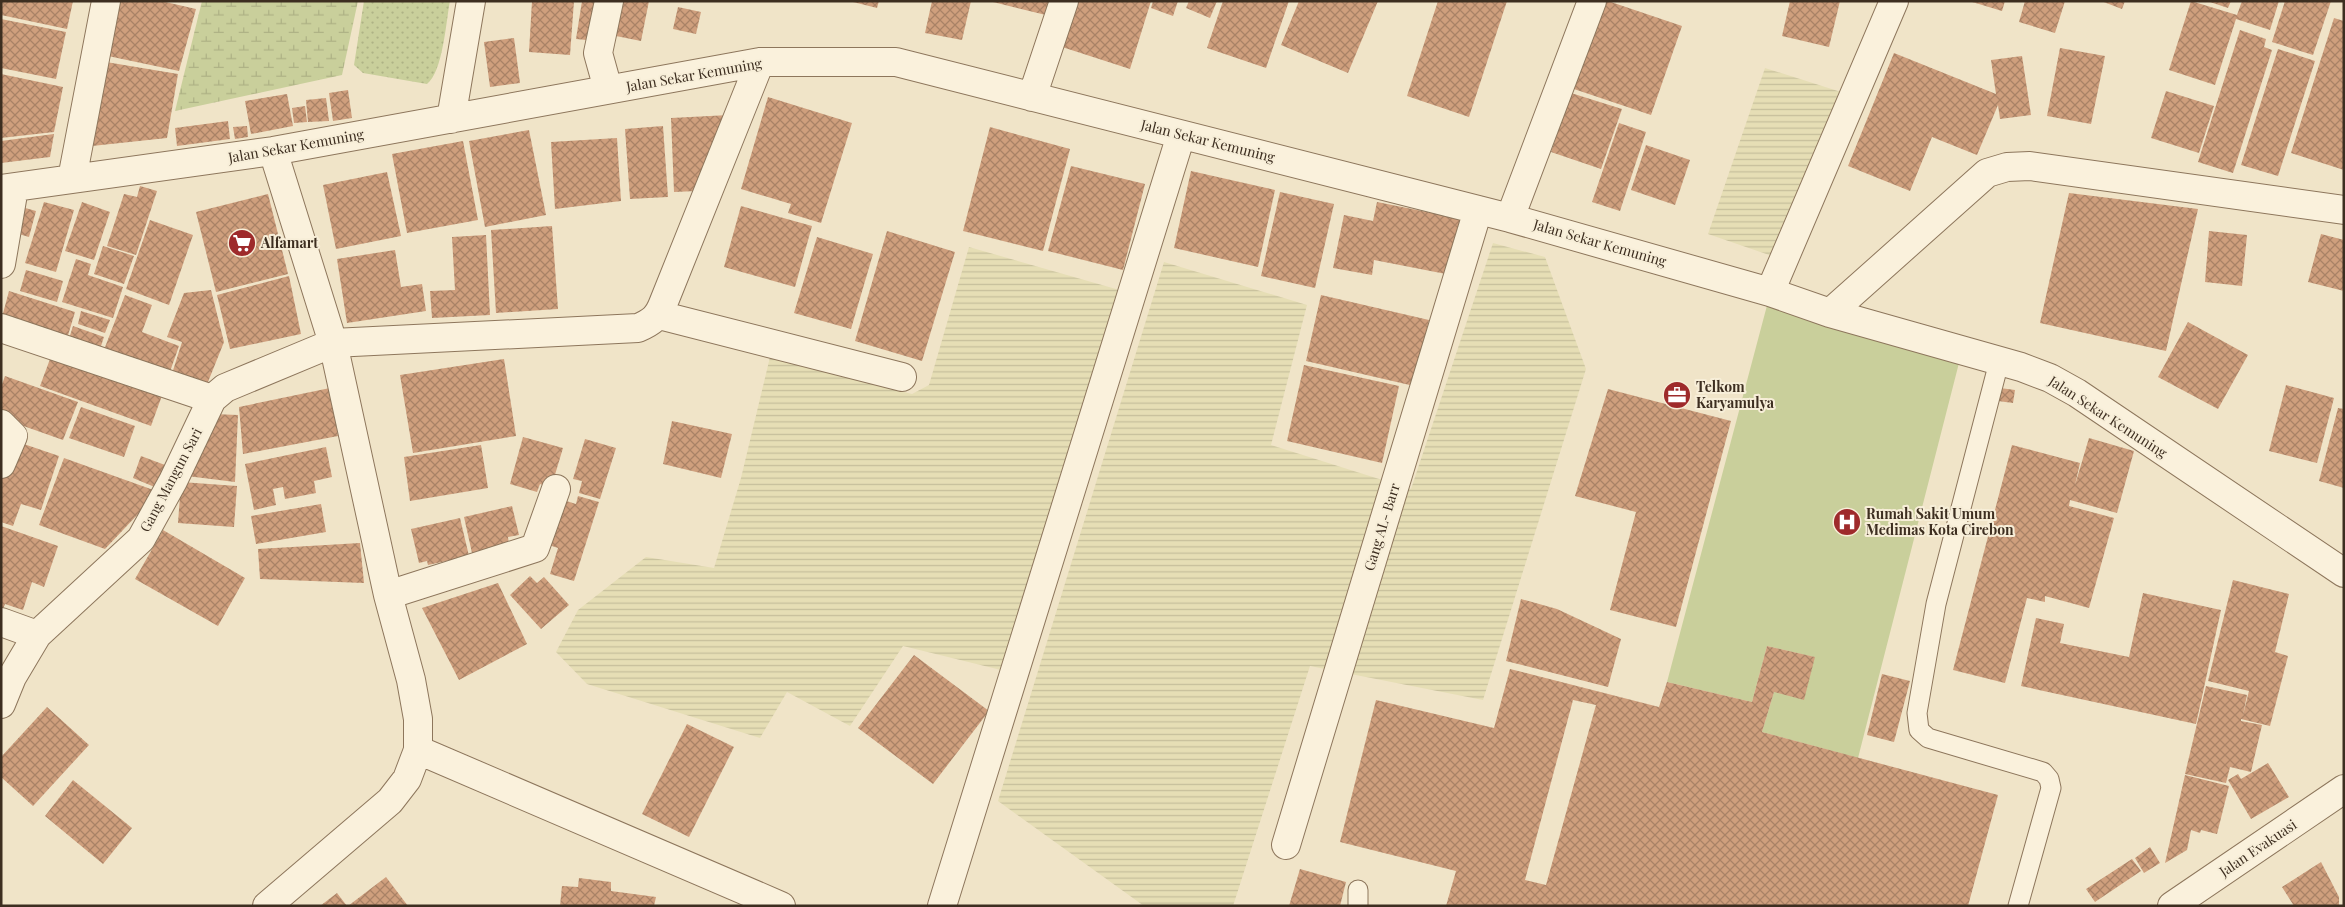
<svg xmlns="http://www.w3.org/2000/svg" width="2345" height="907" viewBox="0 0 2345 907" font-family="'Playfair Display',serif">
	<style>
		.farmland { fill: url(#farmland-rules) }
		.grass { fill: url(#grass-dots) }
		.wetland { fill: url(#wetland-marsh) }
		.park { fill: #c9cf9b }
		.building { fill: url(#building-cross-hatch); fill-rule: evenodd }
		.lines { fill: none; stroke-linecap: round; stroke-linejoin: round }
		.service-casing { stroke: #8d765c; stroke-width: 21 }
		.minor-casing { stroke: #8d765c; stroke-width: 30 }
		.service { stroke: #faf1dc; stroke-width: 19 }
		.minor { stroke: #faf1dc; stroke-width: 28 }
		.labels { text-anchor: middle; stroke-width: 4; stroke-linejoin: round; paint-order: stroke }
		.street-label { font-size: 14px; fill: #3d2e20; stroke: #f7eed8 }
		.poi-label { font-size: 14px; font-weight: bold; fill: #3d2e20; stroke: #f7eed8; text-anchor: start }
	</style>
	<defs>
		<pattern id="farmland-rules" width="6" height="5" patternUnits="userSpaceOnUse" patternTransform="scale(1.25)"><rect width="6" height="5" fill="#e6deb5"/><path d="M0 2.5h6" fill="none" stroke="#c6bf9b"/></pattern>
		<pattern id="grass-dots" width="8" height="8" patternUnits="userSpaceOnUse" patternTransform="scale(1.25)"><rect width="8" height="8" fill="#c9cf9b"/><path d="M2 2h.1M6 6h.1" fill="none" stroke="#aeb285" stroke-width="1.8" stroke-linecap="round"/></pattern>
		<pattern id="wetland-marsh" width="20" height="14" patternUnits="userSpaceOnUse" patternTransform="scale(1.25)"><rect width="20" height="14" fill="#c9cf9b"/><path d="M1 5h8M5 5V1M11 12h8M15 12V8" fill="none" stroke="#aeb285"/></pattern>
		<pattern id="building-cross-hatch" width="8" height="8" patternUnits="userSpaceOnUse" patternTransform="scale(1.25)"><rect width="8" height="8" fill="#cf9f7d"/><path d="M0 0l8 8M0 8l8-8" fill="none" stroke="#a98266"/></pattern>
	</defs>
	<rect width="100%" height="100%" fill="#f0e4c8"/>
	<!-- farmland -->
	<path class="farmland" d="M 1765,68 L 1841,92 L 1775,257 L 1708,234 Z
		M 1493,243 L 1545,257 L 1586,369 L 1483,700 L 1310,666 L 1233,906 L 1144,906 L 998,801 L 1164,262 L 1307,305 L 1271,445 L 1411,489 Z
		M 969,247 L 1123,291 L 1001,670 L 903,646 L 850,726 L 787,692 L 760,738 L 587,684 L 556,652 L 578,610 L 646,557 L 714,568 L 741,478 L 770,357 L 912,394 L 929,385 Z"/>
	<!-- grass -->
	<path class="grass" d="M 364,1 L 450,1 C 446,21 443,72 427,84 L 363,73 L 354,65 Z"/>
	<!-- wetland -->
	<path class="wetland" d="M 202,1 L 358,1 L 342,75 L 175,111 Z"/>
	<!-- park -->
	<path class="park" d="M 1769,298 L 1960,359 L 1858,758 L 1762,732 L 1774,692 L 1814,657 L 1767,646 L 1752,702 L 1667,682 Z"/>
	<!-- building -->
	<path class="building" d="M 1,1 L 73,1 L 67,29 L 1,15 Z
		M 119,1 L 161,1 L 196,9 L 179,71 L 108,56 Z
		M 532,1 L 574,1 L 570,55 L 529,52 Z
		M 582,1 L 605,1 L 597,41 L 576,39 Z
		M 619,1 L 649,1 L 641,41 L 611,35 Z
		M 849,1 L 879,1 L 877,8 Z
		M 932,1 L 971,1 L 962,40 L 925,33 Z
		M 989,1 L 1059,1 L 1054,17 Z
		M 1073,1 L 1151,1 L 1130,69 L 1059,46 Z
		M 1153,1 L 1178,1 L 1173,16 L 1151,8 Z
		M 1189,1 L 1217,1 L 1210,18 L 1186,8 Z
		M 1223,1 L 1289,1 L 1266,68 L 1207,48 Z
		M 1299,1 L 1378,1 L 1348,73 L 1281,45 Z
		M 1438,1 L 1507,1 L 1469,117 L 1407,96 Z
		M 1597,1 L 1608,1 L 1682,26 L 1651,115 L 1568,87 Z
		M 1790,1 L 1840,1 L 1829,47 L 1782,36 Z
		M 1969,1 L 2005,1 L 2002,11 Z
		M 2025,1 L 2065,1 L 2055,33 L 2019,22 Z
		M 2101,1 L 2125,1 L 2122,9 Z
		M 2191,1 L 2237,15 L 2242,1 L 2279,1 L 2270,30 L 2236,19 L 2215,85 L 2169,70 Z
		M 2207,1 L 2231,1 L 2228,8 Z
		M 2285,1 L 2331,1 L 2313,55 L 2272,42 Z
		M 678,7 L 701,12 L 696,34 L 673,29 Z
		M 2334,18 L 2344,21 L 2344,170 L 2291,153 Z
		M 1,19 L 66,32 L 56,79 L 1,68 Z
		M 2240,30 L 2266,39 L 2264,47 L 2272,50 L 2233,173 L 2198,162 Z
		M 514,38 L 520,83 L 490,87 L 484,42 Z
		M 2060,48 L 2105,56 L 2091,124 L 2047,116 Z
		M 2278,49 L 2315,61 L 2278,176 L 2241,165 Z
		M 1894,53 L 1996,94 L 1991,60 L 2022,56 L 2031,115 L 2000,119 L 1998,105 L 1977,155 L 1932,137 L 1910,191 L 1848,166 Z
		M 106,62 L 178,74 L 167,138 L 92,146 Z
		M 1,74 L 63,87 L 54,132 L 1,138 Z
		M 348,90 L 352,118 L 333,121 L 329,93 Z
		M 2166,91 L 2214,106 L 2199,153 L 2151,138 Z
		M 1571,93 L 1622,109 L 1601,169 L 1551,152 Z
		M 287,94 L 293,126 L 251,134 L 245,101 Z
		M 768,97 L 852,123 L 821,223 L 788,213 L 791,204 L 741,189 Z
		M 326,98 L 329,121 L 308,122 L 306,100 Z
		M 305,106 L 307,122 L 294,123 L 292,108 Z
		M 729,115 L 697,191 L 674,192 L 671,118 Z
		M 228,121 L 230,139 L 177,146 L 175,128 Z
		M 1619,123 L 1646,132 L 1620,211 L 1592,202 Z
		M 247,126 L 248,137 L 235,139 L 233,127 Z
		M 663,126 L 668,197 L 630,199 L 625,129 Z
		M 990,127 L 1070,149 L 1043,251 L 963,231 Z
		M 529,130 L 546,215 L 485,227 L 469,141 Z
		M 54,134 L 50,157 L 1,163 L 1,141 Z
		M 617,138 L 621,201 L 555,209 L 551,142 Z
		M 463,141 L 478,220 L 407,233 L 392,154 Z
		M 1646,145 L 1690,160 L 1675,205 L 1631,190 Z
		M 1071,166 L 1145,184 L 1123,270 L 1048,251 Z
		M 1191,171 L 1275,190 L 1258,267 L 1174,248 Z
		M 387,172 L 401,236 L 336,249 L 323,185 Z
		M 140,186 L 157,191 L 136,255 L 107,246 L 124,194 L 137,197 Z
		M 1280,192 L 1334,204 L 1315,288 L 1261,276 Z
		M 2069,193 L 2198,209 L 2166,351 L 2040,323 Z
		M 268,194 L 288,274 L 216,292 L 196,212 Z
		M 44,202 L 74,210 L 56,272 L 25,263 Z
		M 82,202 L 110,212 L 94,260 L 65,251 Z
		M 1377,202 L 1462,219 L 1451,275 L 1374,260 L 1372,275 L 1333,268 L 1344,215 L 1373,221 Z
		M 18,206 L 36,211 L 29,237 L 12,232 Z
		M 741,206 L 812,226 L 795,287 L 724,267 Z
		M 150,220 L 193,235 L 169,305 L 126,289 Z
		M 552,226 L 558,309 L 496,313 L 491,230 Z
		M 887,231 L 955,252 L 922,361 L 855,341 Z
		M 2209,231 L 2247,235 L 2242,286 L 2205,282 Z
		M 2321,234 L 2344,240 L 2344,291 L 2308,282 Z
		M 486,235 L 490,315 L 432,318 L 430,291 L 455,290 L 452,237 Z
		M 817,237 L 873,254 L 851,329 L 794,313 Z
		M 103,246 L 134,256 L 124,284 L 94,274 Z
		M 395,250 L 401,287 L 422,284 L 426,311 L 347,323 L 337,259 Z
		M 76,259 L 91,264 L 88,275 L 123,287 L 113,318 L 62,302 Z
		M 26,270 L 63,281 L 57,302 L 20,291 Z
		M 289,276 L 301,334 L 230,349 L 217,295 Z
		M 211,290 L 224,342 L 204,392 L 170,380 L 182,342 L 167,337 L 184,293 Z
		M 9,291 L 75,312 L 66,342 L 1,321 Z
		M 125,295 L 152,305 L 142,332 L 179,346 L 167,380 L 102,355 Z
		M 1321,295 L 1429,320 L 1414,386 L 1306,361 Z
		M 81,311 L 110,320 L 105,333 L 78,324 Z
		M 2188,322 L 2248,355 L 2218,409 L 2158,377 Z
		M 73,326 L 104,337 L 98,355 L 67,345 Z
		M 53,351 L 164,390 L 151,426 L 40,386 Z
		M 504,359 L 516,436 L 413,453 L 400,375 Z
		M 1304,365 L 1399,386 L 1382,463 L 1287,441 Z
		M 5,376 L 78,402 L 63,440 L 1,418 L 1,387 Z
		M 2286,385 L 2334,398 L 2317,463 L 2269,451 Z
		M 330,388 L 338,436 L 243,454 L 239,407 Z
		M 2000,388 L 2015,390 L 2013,403 L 1998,401 Z
		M 1608,389 L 1731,421 L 1676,627 L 1610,610 L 1636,512 L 1575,496 Z
		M 81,407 L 135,426 L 124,457 L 69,438 Z
		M 2338,408 L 2344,409 L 2344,488 L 2319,481 Z
		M 213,414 L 238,415 L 235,482 L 187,476 Z
		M 672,421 L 732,434 L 721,478 L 663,464 Z
		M 523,437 L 563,448 L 551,488 L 540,484 L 537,492 L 510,484 Z
		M 2089,438 L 2134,451 L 2117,513 L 2070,500 L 2069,506 L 2114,518 L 2089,608 L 2045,596 L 2045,602 L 2027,598 L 2005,683 L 1953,670 L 2012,445 L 2080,463 L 2075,485 Z
		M 585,439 L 616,448 L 600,499 L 579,493 L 582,481 L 573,479 Z
		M 15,441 L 59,456 L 41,510 L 21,504 L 13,526 L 1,522 L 1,481 Z
		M 481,445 L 488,488 L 410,501 L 404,457 Z
		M 326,447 L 332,477 L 314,481 L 316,493 L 285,499 L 283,487 L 273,489 L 276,505 L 254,510 L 245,464 Z
		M 141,456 L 165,465 L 157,488 L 133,478 Z
		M 64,458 L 159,492 L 105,549 L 39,525 Z
		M 181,482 L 237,486 L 234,527 L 178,523 Z
		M 578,496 L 599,502 L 574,581 L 550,574 L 558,548 L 549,545 L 563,500 L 576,504 Z
		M 321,504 L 326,532 L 256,544 L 251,516 Z
		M 512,506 L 519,535 L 508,537 L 509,546 L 472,553 L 464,517 Z
		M 460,518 L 469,556 L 428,565 L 427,561 L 419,563 L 411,529 Z
		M 1,526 L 58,546 L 44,587 L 32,582 L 23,610 L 5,604 L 1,614 Z
		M 163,530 L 245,578 L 218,626 L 135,579 Z
		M 360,543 L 364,583 L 260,579 L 258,549 Z
		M 530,576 L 537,583 L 544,577 L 569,605 L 541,629 L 510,595 Z
		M 2233,580 L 2289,594 L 2275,652 L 2288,656 L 2270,726 L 2241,719 L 2241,721 L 2262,725 L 2251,772 L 2230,767 L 2226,783 L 2185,774 L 2206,686 L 2247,695 L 2243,715 L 2249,691 L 2208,681 Z
		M 498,583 L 527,644 L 459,680 L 422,608 Z
		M 2143,593 L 2221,610 L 2196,724 L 2021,686 L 2036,618 L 2064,624 L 2060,643 L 2129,657 Z
		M 1521,599 L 1557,609 L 1621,639 L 1608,687 L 1506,661 Z
		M 1767,646 L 1815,657 L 1804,700 L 1774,692 L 1762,732 L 1998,795 L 1968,906 L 1446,906 L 1456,871 L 1340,842 L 1376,700 L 1494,728 L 1510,669 L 1659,707 L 1667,682 L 1752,702 ZM 1573,700 L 1596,705 L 1546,885 L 1525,880 Z
		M 914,655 L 989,711 L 933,784 L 858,728 Z
		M 1882,674 L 1910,681 L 1894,742 L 1867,735 Z
		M 47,707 L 89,745 L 33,806 L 1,777 L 1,757 Z
		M 687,724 L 734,747 L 689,837 L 642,814 Z
		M 2268,763 L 2289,797 L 2251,819 L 2228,780 L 2238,774 L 2241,779 Z
		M 2185,775 L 2229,786 L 2217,834 L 2201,830 L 2200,833 L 2191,830 L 2187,850 L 2165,863 Z
		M 73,780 L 132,828 L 103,864 L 45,816 Z
		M 2150,847 L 2160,863 L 2144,873 L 2135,858 Z
		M 2132,859 L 2141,871 L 2095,902 L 2086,889 Z
		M 2321,862 L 2339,897 L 2339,906 L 2294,906 L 2282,887 Z
		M 1300,869 L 1346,882 L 1340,906 L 1289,906 Z
		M 386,877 L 408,906 L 348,906 Z
		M 579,878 L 611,882 L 611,891 L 656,897 L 654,906 L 560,906 L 562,886 L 578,887 Z
		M 337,893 L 347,906 L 320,906 Z"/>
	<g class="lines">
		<defs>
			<path id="service" d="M 1999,362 L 1936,604 L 1917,713 L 1919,730 L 1928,738 L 2043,772 L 2049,779 L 2051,788 L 2018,906
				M 1358,906 L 1358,890"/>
			<path id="minor" d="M 608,89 L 598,53 L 609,1
				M 1032,97 L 1064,1
				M 451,119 L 471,1
				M 72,179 L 106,1
				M 1,189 L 273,151 L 760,62 L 896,62 L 1510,218 L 1770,292 L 1830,313 L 2021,367 L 2050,378 L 2077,393 L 2344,573
				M 1510,218 L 1592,1
				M 1,264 L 14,188
				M 1770,292 L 1894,1
				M 1830,313 L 1987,173 L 2007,167 L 2030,166 L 2344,210
				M 659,315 L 902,377
				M 1,328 L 212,399
				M 1,424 L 13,436 L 1,464
				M 388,595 L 535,548 L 556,489
				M 1,622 L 37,635
				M 1,704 L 12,677 L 37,635 L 141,539 L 173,481 L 212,399 L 225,388 L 333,343 L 638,328 C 652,322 658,317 663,304 L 760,62
				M 418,750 L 781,906
				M 1286,845 L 1478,210
				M 267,906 L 390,801 L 407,779 L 418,750 L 418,719 L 411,680 L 388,595 L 333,343 L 273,151
				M 942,906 L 1181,135
				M 2172,906 L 2344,789"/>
		</defs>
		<!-- service casing -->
		<use href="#service" class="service-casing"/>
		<!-- minor casing -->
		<use href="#minor" class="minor-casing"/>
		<!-- service -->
		<use href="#service" class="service"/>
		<!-- minor -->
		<use href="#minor" class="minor"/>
	</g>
	<!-- icons -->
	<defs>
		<symbol id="supermarket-disc" viewBox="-11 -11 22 22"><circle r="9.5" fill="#9e2a2b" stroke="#f7eed8"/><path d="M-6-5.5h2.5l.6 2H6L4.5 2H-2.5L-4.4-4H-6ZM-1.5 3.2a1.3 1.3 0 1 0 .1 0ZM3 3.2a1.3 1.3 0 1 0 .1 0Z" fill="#fff"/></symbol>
		<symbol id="office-disc" viewBox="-11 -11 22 22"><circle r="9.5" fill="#9e2a2b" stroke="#f7eed8"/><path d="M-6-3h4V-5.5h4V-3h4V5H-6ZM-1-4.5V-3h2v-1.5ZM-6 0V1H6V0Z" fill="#fff"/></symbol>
		<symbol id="hospital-disc" viewBox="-11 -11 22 22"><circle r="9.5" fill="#9e2a2b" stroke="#f7eed8"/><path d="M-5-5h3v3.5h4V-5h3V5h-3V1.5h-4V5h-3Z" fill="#fff"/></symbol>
	</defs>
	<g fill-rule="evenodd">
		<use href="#supermarket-disc" x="226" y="227" width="32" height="32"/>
		<use href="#office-disc" x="1661" y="379" width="32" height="32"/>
		<use href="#hospital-disc" x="1831" y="506" width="32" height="32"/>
	</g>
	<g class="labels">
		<!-- street labels -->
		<g class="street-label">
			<text transform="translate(694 75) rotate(-10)" y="5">Jalan Sekar Kemuning</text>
			<text transform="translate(1208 141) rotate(14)" y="5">Jalan Sekar Kemuning</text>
			<text transform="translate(296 146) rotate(-10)" y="5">Jalan Sekar Kemuning</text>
			<text transform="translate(1600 243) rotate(16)" y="5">Jalan Sekar Kemuning</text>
			<text transform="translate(2108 417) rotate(33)" y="5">Jalan Sekar Kemuning</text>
			<text transform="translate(171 480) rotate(-62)" y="5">Gang Mangun Sari</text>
			<text transform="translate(1382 527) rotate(-73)" y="5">Gang AL- Barr</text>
			<text transform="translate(2258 848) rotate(-34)" y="5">Jalan Evakuasi</text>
		</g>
		<!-- poi labels -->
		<g class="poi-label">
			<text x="261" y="248">Alfamart</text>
			<text x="1696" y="392">Telkom<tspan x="1696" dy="16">Karyamulya</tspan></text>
			<text x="1866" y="519">Rumah Sakit Umum<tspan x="1866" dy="16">Medimas Kota Cirebon</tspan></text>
		</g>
	</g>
	<!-- border -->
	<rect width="2345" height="907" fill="none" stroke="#3d2e20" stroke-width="5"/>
</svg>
